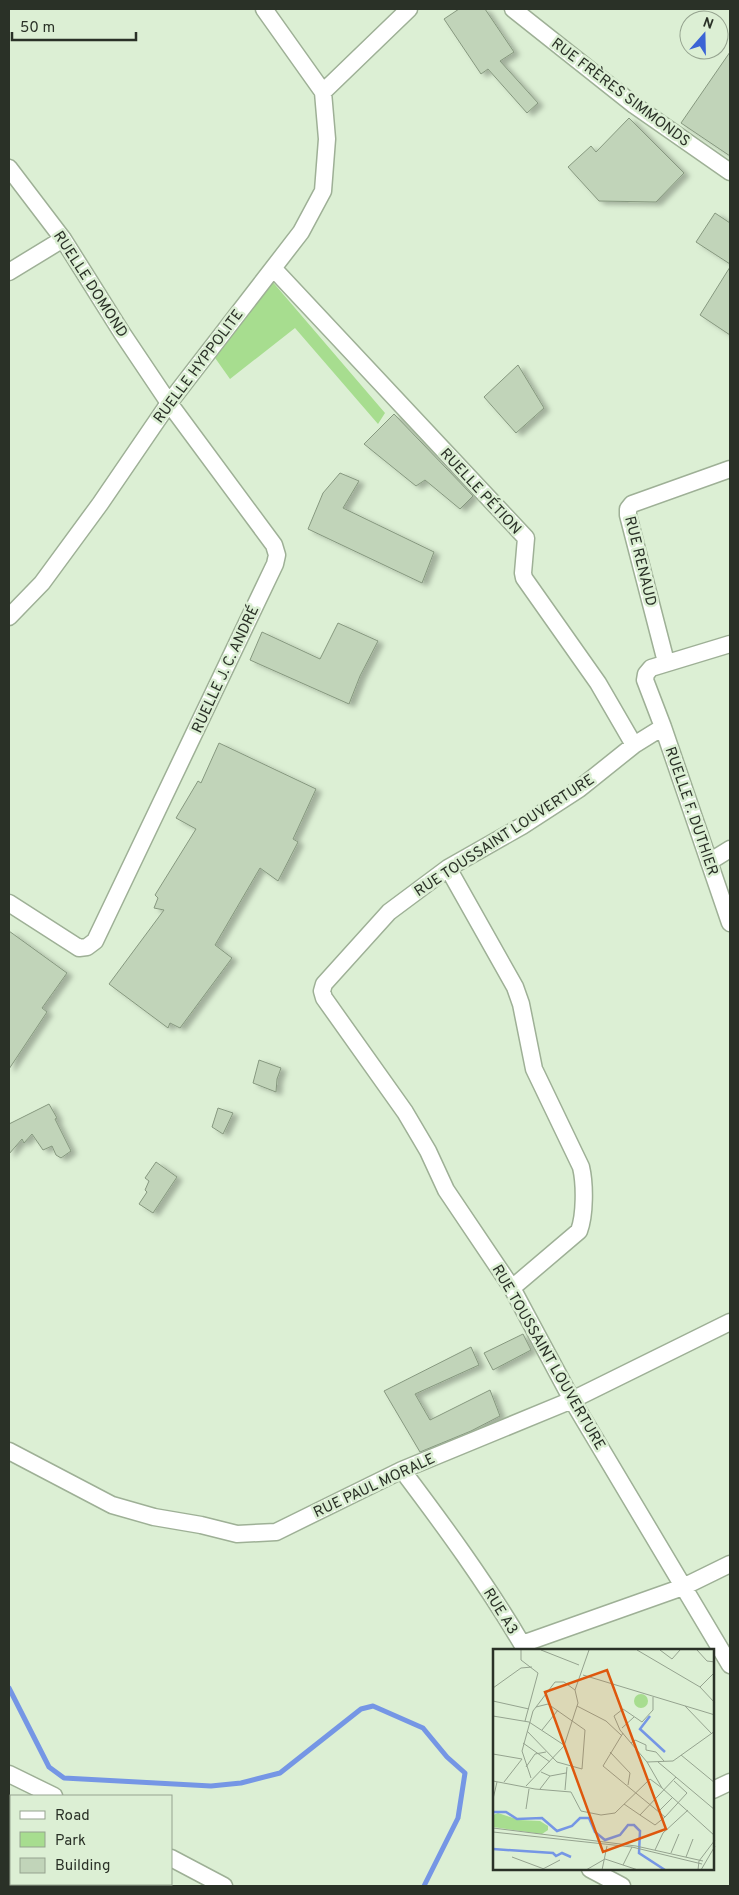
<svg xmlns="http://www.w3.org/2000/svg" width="739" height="1895" viewBox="0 0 739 1895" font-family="Overpass,sans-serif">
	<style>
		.green { fill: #a7dd8f }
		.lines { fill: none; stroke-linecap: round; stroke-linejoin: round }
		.stream { stroke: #7596e5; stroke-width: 5 }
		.building { fill: #c1d4b9; stroke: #86987f; filter: url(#shadow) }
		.minor-casing { stroke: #9eb096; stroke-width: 19 }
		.minor { stroke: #fff; stroke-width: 16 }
		.labels { text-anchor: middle; stroke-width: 5; stroke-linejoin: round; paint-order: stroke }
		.street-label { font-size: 15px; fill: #2a3127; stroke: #dcefd4 }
		.inset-river { fill: none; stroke: #7596e5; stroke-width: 2.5 }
		.inset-road { fill: none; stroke: #95a38f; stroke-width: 1 }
		.view { fill: #de570d; fill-opacity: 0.15; stroke: #de570d; stroke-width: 2.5 }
		.inset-edge { fill: none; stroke: #2a3127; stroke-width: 2.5 }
	</style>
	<defs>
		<filter id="shadow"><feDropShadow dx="5.5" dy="3" stdDeviation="2.5" flood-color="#0004"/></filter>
	</defs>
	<rect width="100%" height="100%" fill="#dcefd4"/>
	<!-- green -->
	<path class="green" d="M 271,280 L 385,413 L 378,424 L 295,328 L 230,379 L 213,355 Z"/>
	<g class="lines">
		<!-- stream -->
		<path class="stream" d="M 9,1688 L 49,1767 L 64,1778 L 211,1786 L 241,1783 L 280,1773 L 361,1709 L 373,1706 L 423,1728 L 447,1757 L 465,1773 L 458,1818 L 424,1886"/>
	</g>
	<!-- building -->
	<path class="building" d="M 459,9 L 485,9 L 514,52 L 500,61 L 538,103 L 527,113 L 488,69 L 481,74 L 444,19 Z
		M 730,52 L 730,156 L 681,123 Z
		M 629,118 L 684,173 L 656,202 L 599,201 L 568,167 L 591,146 L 596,152 Z
		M 715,213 L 730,223 L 730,264 L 696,242 Z
		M 730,267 L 730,335 L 700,315 Z
		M 518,365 L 544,408 L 516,433 L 484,397 Z
		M 394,414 L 473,496 L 460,509 L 425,480 L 416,486 L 364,444 Z
		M 340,473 L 359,481 L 343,508 L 434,552 L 422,583 L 308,529 L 323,493 Z
		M 338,623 L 378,641 L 360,676 L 349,704 L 250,660 L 262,632 L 320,659 Z
		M 219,743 L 316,789 L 293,839 L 298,842 L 278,881 L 260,868 L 215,945 L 232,958 L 180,1028 L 170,1023 L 168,1028 L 109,984 L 164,910 L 154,908 L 158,898 L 155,895 L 196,829 L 176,818 L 198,781 L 201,783 Z
		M 9,931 L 67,973 L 42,1008 L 47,1012 L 9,1069 Z
		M 259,1060 L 281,1068 L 277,1079 L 276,1092 L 253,1083 Z
		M 49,1104 L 57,1118 L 55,1119 L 71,1151 L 61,1158 L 56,1155 L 52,1146 L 43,1150 L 32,1134 L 24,1143 L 22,1139 L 9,1154 L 9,1124 Z
		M 218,1108 L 233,1113 L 223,1134 L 212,1127 Z
		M 156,1162 L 177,1177 L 153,1213 L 139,1204 L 147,1192 L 145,1190 L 149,1181 L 145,1178 Z
		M 523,1334 L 531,1350 L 493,1370 L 484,1353 Z
		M 471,1347 L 479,1365 L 415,1394 L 430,1420 L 490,1390 L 500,1416 L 471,1431 L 420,1452 L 384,1391 Z"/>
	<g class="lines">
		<defs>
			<path id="minor" d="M 264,9 L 323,92
				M 513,9 L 634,105 L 730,172
				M 323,92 L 409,9
				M 9,168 L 63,239 L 122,333 L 169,403 L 274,545 L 277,555 L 275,564 L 95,941 L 87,947 L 79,948 L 9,903
				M 273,268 L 526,538 L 523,573 L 524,578 L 598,683 L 634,745
				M 9,272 L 63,239
				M 9,617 L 42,583 L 100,504 L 169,403 L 301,232 L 323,191 L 327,139 L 323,92
				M 730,644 L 651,668 L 646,674 L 645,680 L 663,727 L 730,923
				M 666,662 L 628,515 L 628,509 L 632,504 L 730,469
				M 663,727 L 634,745 L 579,789 L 522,826 L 448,868 L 389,912 L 324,984 L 322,991 L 324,998 L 405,1112 L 428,1151 L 446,1190 L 512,1288 L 572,1400 L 730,1665
				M 709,862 L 730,849
				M 448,868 L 515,987 L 521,1004 L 534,1069 L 581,1167 C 585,1184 585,1215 579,1231 L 512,1288
				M 9,1451 L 112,1505 L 154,1517 L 201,1525 L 237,1534 L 276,1532 L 402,1470 L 572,1400 L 730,1322
				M 402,1470 C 445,1527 486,1583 522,1644 L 683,1587 L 730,1564
				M 9,1774 L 54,1796
				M 713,1790 L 730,1782
				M 9,1819 L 11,1820
				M 171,1858 L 224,1886
				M 590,1869 L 622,1886
				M 149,1884 L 154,1886
				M 43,1886 L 45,1884"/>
		</defs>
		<!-- minor casing -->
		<use href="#minor" class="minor-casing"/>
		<!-- minor -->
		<use href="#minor" class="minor"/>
	</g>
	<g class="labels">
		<!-- street labels -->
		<g class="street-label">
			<text transform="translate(621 92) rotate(37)" y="5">RUE FRÈRES SIMMONDS</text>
			<text transform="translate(91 284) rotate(57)" y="5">RUELLE DOMOND</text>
			<text transform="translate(198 366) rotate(-53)" y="5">RUELLE HYPPOLITE</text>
			<text transform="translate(481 491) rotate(47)" y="5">RUELLE PÉTION</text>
			<text transform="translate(641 561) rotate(76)" y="5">RUE RENAUD</text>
			<text transform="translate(225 669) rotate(-65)" y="5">RUELLE J. C. ANDRÉ</text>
			<text transform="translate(692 811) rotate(71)" y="5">RUELLE F. DUTHIER</text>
			<text transform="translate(504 835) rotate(-33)" y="5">RUE TOUSSAINT LOUVERTURE</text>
			<text transform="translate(549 1357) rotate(60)" y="5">RUE TOUSSAINT LOUVERTURE</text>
			<text transform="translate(374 1485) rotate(-25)" y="5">RUE PAUL MORALE</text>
			<text transform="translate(501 1611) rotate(58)" y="5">RUE A3</text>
		</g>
	</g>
	<!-- overview -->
	<g transform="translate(493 1649)">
		<rect width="221" height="221" fill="#dcefd4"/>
		<path d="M141 52a7 7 0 1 1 14 0a7 7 0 1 1-14 0ZM 5,164 L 26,171 L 47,172 L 55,177 L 55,181 L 49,185 L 0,178 L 0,166 Z" fill="#a7dd8f"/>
		<path class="inset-river" d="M 157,67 L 147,80 L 172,103M 0,163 L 13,163 L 24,170 L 49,169 L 64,182 L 79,177 L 87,169 L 96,169 L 102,183 L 112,191 L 127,186 L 135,176 L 141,176 L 147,182 L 146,204 L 172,221M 0,200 L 60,204 L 63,207 L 69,204 L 78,208"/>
		<path class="inset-road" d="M 28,1 L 28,11 L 45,24 L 32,72M 48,1 L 86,16M 144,1 L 207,38 L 222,54M 167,1 L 179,10 L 187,1M 204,1 L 214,12 L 222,13M 90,26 L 222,66M 207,38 L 222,23M 0,39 L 28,19 L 39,18M 82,41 L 96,1M 160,48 L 160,61 L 149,73 L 130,60 L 121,67 L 127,81 L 154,113 L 180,112 L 222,82M 0,52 L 36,60M 84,57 L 113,72 L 128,86M 192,57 L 219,85M 0,67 L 36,73 L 71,96M 129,79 L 141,68M 49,81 L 65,61M 34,82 L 64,113 L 89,120 L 92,81 L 55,55 L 43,58M 130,84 L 110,117 L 172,168M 30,94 L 57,113M 138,94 L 142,91 L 153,96 L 153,101 L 163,103 L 171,112M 117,103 L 137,124 L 135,136M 0,105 L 29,110M 188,106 L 222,134M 154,113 L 169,139 L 222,187M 165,113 L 222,161M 33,118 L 42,105 L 53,103M 48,123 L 57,127 L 73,124M 38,129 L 29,102 L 40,62 L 62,33 L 71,33 L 82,41M 0,132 L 42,140 L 78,143 L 88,162 L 108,166 L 122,164 L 157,130 L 169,139M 11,133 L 29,110M 33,137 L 71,97 L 85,54 L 82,41M 47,140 L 57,127M 72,141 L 74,118M 0,150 L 4,133M 131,155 L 147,166 L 183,128M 33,160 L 36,140M 166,162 L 180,148M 147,166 L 162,176 L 172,168 L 194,144 L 181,132M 0,179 L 143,197 L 210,212M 0,183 L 139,198 L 209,215M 162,201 L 170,184 L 195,161M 178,204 L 186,185M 19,208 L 51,220M 193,208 L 200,190M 130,216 L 139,198M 48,221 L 67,211M 93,221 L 112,210 L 145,221M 109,221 L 114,197M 205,221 L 206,212 L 222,191M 208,221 L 222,197"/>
		<path class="view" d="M 114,21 L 173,180 L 110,203 L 52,43 Z"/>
		<rect width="221" height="221" class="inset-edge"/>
	</g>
	<!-- border -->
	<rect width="739" height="1895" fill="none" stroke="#2a3127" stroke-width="20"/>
	<!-- legend -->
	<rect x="10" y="1795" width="162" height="90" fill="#dcefd4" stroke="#95a38f"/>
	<rect x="20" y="1811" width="25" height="8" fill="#ffffff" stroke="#95a38f"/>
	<text x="55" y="1820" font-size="15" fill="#2a3127">Road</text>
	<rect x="20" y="1832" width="25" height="15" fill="#a7dd8f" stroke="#95a38f"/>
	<text x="55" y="1845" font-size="15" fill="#2a3127">Park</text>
	<rect x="20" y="1858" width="25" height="15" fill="#c1d4b9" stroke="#95a38f"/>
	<text x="55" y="1870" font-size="15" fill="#2a3127">Building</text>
	<!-- north arrow -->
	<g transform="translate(704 35) rotate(20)"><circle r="24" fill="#dcefd4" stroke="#95a38f"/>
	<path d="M0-4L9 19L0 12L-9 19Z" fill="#3b64d5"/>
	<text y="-8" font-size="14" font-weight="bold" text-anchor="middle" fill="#2a3127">N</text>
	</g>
	<!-- scale -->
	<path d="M12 32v8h124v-8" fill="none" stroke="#2a3127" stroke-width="2.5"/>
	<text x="20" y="32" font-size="15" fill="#2a3127" stroke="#dcefd4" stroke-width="4" paint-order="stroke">50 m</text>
</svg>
